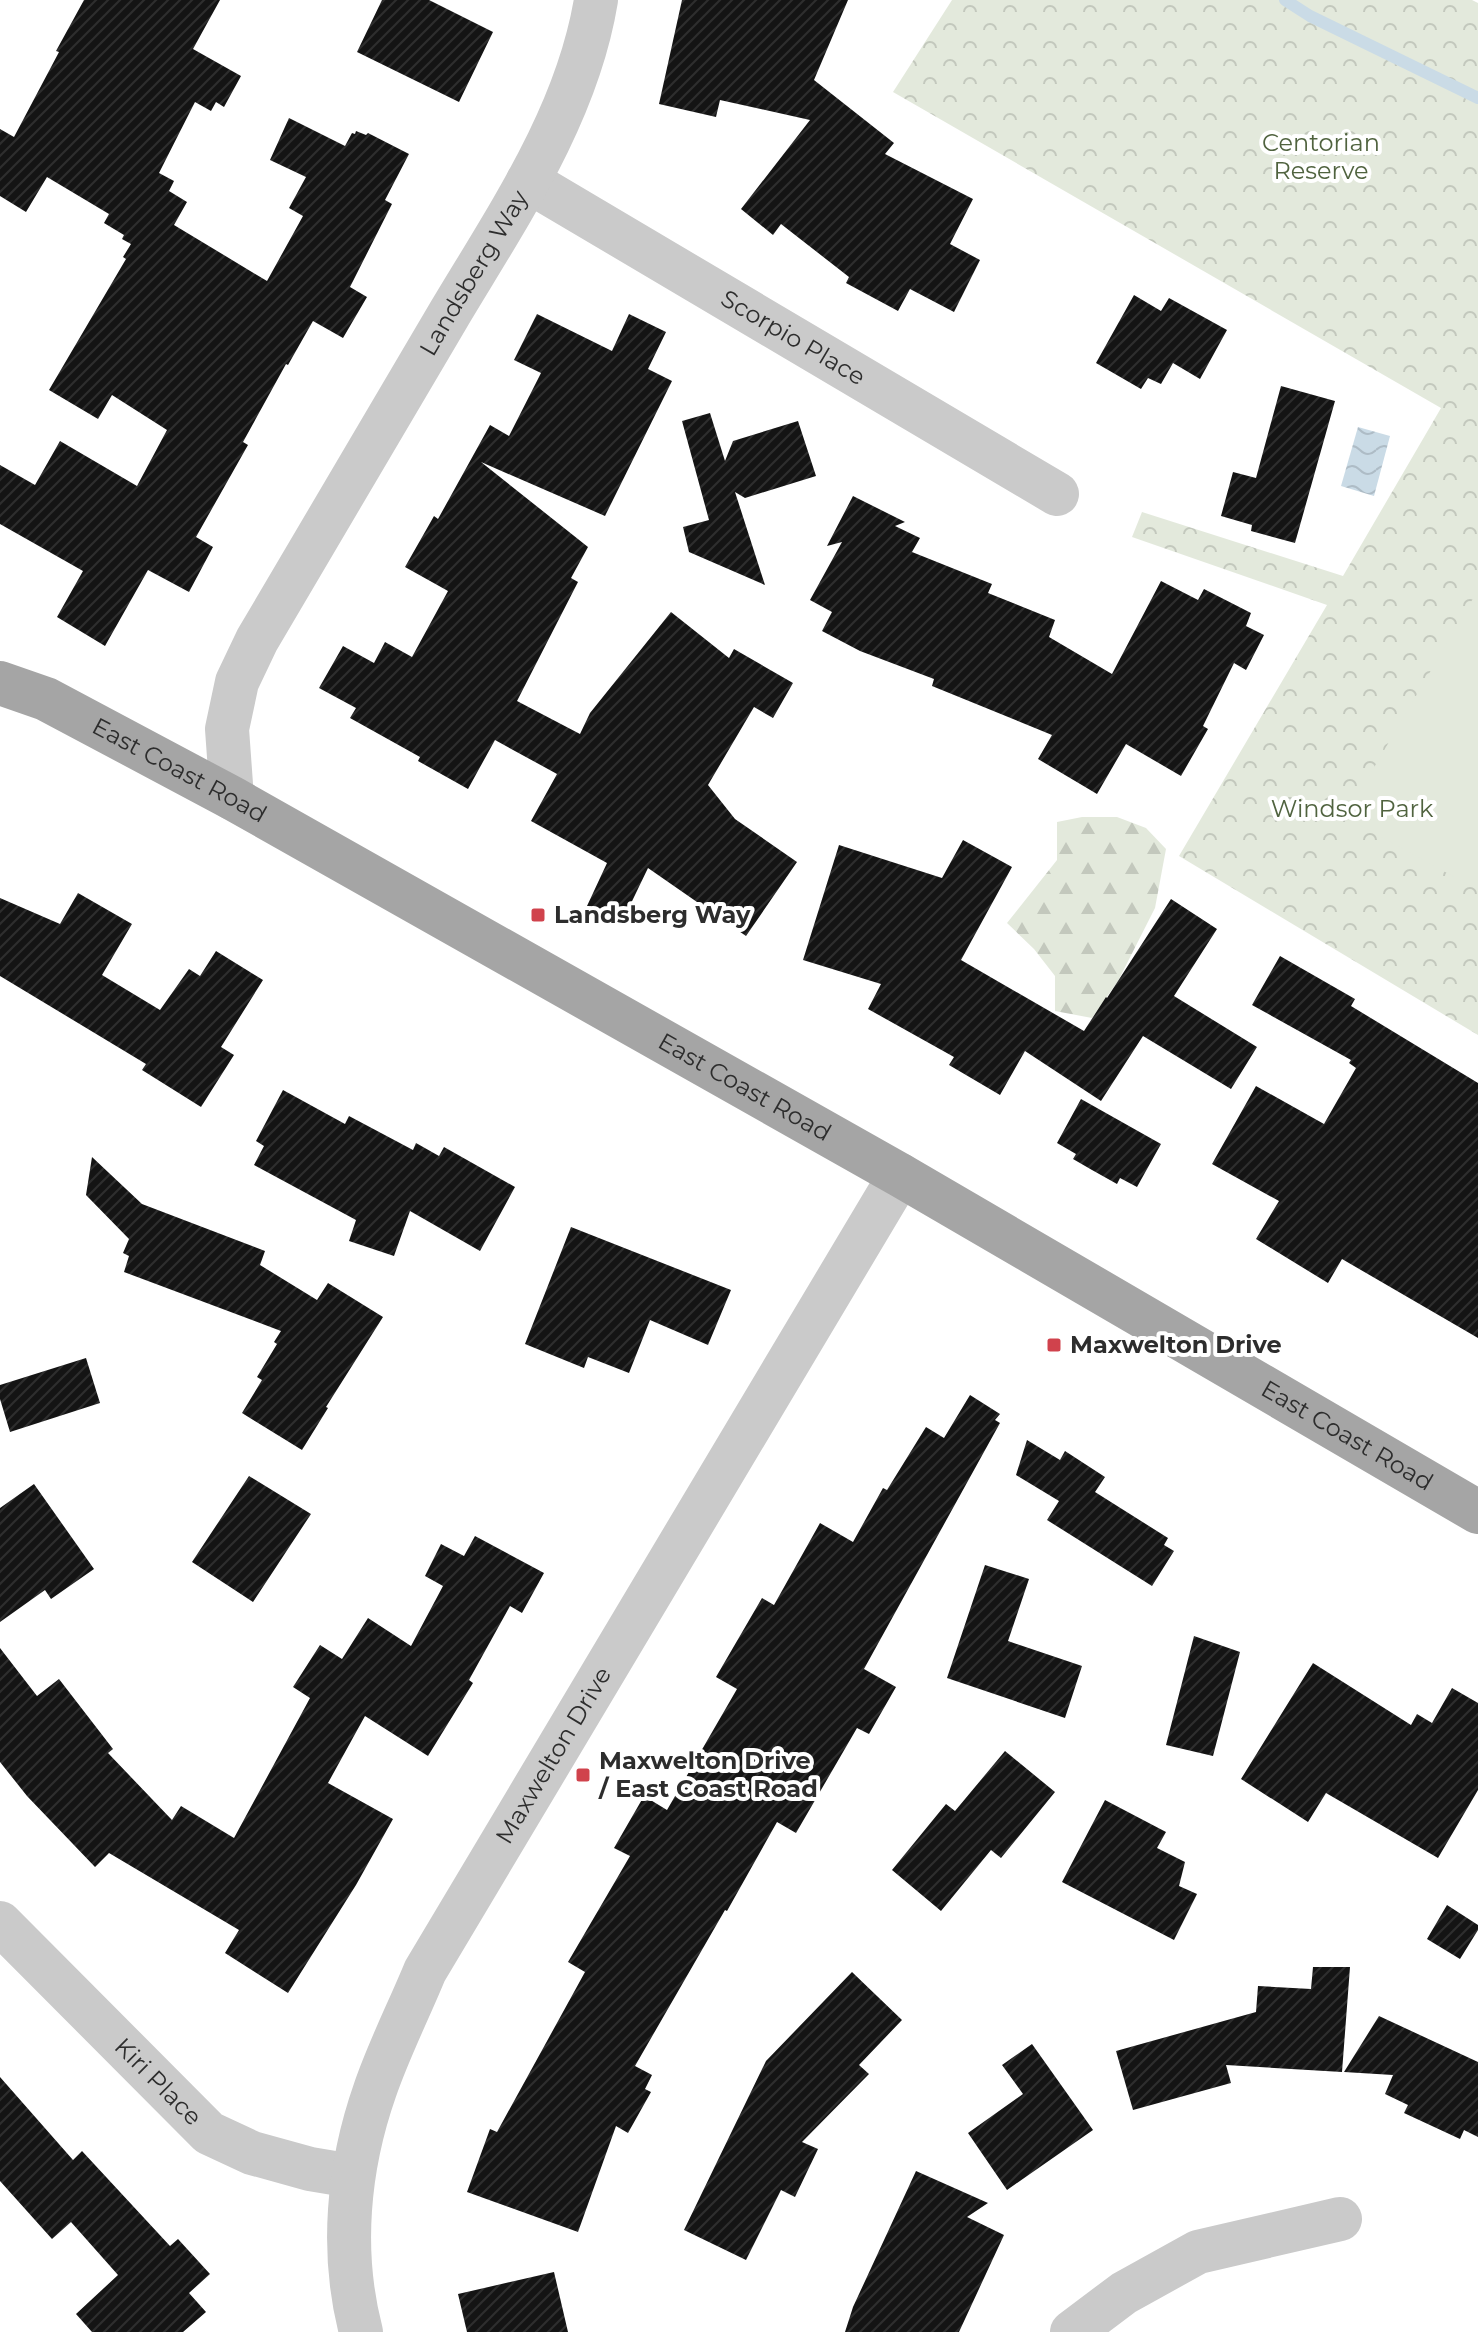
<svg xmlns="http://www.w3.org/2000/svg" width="1478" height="2332" viewBox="0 0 1478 2332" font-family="Montserrat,sans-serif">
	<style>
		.forest { fill: url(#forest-firs) }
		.park { fill: url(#park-crowns) }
		.pitch { fill: #e3e9dc }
		.water { fill: url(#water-waves) }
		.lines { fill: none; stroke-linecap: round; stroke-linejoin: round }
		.stream { stroke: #cadbe6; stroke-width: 12 }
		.building { fill: url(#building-hatch) }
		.minor { stroke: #cacaca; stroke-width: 44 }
		.major { stroke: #a5a5a5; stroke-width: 44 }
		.poi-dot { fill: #d0424c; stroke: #fff; stroke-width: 3 }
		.labels { text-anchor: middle; stroke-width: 8; stroke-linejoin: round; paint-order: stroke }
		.park-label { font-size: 24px; fill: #50633f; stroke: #fff }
		.street-label { font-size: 24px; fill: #2d2d2d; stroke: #fff }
		.poi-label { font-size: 24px; font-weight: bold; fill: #2d2d2d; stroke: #fff; text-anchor: start }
	</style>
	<defs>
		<pattern id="forest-firs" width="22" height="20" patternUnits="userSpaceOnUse" patternTransform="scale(2)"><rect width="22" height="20" fill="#e3e9dc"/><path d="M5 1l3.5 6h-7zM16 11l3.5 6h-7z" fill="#c3c8bd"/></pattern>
		<pattern id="park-crowns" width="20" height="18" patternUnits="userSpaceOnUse" patternTransform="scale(2)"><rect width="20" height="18" fill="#e3e9dc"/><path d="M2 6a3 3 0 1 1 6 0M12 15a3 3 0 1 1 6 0" fill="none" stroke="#c3c8bd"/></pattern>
		<pattern id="water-waves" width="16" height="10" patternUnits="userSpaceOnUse" patternTransform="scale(2)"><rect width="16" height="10" fill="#cadbe6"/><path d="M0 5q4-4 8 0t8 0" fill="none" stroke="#aebcc6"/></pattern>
		<pattern id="building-hatch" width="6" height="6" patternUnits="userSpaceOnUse" patternTransform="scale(2)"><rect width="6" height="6" fill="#141414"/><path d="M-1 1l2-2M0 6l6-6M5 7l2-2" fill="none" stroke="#2e2e2e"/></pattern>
	</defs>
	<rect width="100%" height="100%" fill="#fff"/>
	<!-- forest -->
	<path class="forest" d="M 1082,817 L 1117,817 L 1146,828 L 1166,849 L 1155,908 L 1118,981 L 1092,1018 L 1055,1011 L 1055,976 L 1034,949 L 1007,923 L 1057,860 L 1057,822 Z"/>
	<!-- park -->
	<path class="park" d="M 952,0 L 1472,0 L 1478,3 L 1478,1035 L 1179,856 L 1327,605 L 1132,537 L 1142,512 L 1343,576 L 1441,408 L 893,92 Z"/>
	<!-- pitch -->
	<path class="pitch" d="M 1478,590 L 1478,890 L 1345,817 Z"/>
	<!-- water -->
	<path class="water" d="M 1358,427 L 1390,436 L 1374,496 L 1341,486 Z"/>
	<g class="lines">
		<!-- stream -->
		<path class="stream" d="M 1285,0 L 1310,16 L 1478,98"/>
	</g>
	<!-- building -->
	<path class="building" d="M 84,0 L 220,0 L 193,49 L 241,76 L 224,107 L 216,102 L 211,111 L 195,102 L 159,173 L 174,181 L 169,191 L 187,202 L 174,225 L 267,281 L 303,216 L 289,208 L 306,177 L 270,160 L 289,118 L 345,146 L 352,133 L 355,134 L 356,131 L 366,135 L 368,133 L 409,154 L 385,200 L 392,204 L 350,287 L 367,297 L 343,338 L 313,321 L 288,365 L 286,364 L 243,442 L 248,445 L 196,537 L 213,547 L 189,592 L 148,570 L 105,646 L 57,617 L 83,571 L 0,524 L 0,465 L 35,485 L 60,441 L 137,486 L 167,430 L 112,395 L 98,419 L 49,390 L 126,259 L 123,257 L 131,244 L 122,239 L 124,235 L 104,223 L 109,214 L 47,177 L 26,212 L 0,196 L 0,129 L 14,137 L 59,52 L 56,51 Z
		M 382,0 L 429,0 L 493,32 L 459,102 L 357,52 Z
		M 682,0 L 848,0 L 814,80 L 894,143 L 885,154 L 973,199 L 950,244 L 980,260 L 954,312 L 910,289 L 898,311 L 846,283 L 849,277 L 781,224 L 773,235 L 741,209 L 810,120 L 720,100 L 716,117 L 659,104 Z
		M 1134,295 L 1161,311 L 1169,298 L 1227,330 L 1200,379 L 1173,363 L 1161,384 L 1148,378 L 1141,389 L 1096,363 Z
		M 537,314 L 612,351 L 629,314 L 666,332 L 648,369 L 672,381 L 605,516 L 481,462 L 588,547 L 571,578 L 578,582 L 517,701 L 580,734 L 590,713 L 671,612 L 729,658 L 734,649 L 793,683 L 773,718 L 754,707 L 708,785 L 735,819 L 797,862 L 746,936 L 648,868 L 622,922 L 587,906 L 607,863 L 531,821 L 557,774 L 495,740 L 468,789 L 418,761 L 420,757 L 350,718 L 356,708 L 319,688 L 343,646 L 374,663 L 385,642 L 412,657 L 448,591 L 405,567 L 434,516 L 438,519 L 490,425 L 509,436 L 541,373 L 514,360 Z
		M 1281,386 L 1335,401 L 1295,543 L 1251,531 L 1252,525 L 1221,516 L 1233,472 L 1256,478 Z
		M 710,413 L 725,461 L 733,441 L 798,421 L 816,476 L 745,498 L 735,492 L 765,585 L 689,552 L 683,527 L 709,520 L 682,421 Z
		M 853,496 L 905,522 L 895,526 L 920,538 L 912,552 L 992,584 L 988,593 L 1055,620 L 1049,637 L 1112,674 L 1161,581 L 1198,600 L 1204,589 L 1251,613 L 1246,626 L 1264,635 L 1246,670 L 1234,663 L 1203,726 L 1208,729 L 1181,776 L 1126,744 L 1097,794 L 1038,759 L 1052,735 L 932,686 L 934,679 L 860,651 L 822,631 L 832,612 L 810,600 L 842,542 L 827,546 Z
		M 963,840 L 1012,867 L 961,960 L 1084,1031 L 1106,997 L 1107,998 L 1171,899 L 1217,929 L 1174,996 L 1257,1047 L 1231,1089 L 1143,1036 L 1101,1101 L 1025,1051 L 1000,1095 L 949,1065 L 954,1057 L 868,1009 L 881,984 L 803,960 L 839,845 L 942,878 Z
		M 78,893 L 132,924 L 102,975 L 160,1010 L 189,969 L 200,976 L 216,951 L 263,980 L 221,1047 L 234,1055 L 201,1107 L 142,1070 L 146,1064 L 0,976 L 0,898 L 60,924 Z
		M 1280,956 L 1355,999 L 1351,1006 L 1478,1083 L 1478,1338 L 1342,1259 L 1328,1283 L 1256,1239 L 1279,1201 L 1212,1164 L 1256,1086 L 1324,1124 L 1356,1068 L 1349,1063 L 1351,1060 L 1252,1005 Z
		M 283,1090 L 345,1124 L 349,1116 L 413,1150 L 416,1143 L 439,1156 L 444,1147 L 515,1187 L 480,1251 L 410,1211 L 394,1256 L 349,1241 L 356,1220 L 254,1165 L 264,1146 L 256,1141 Z
		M 1081,1099 L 1161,1144 L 1137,1187 L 1120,1178 L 1117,1184 L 1092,1170 L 1073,1159 L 1076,1154 L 1057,1143 Z
		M 92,1157 L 142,1204 L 265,1251 L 260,1265 L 317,1300 L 328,1283 L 383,1317 L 326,1407 L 328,1408 L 302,1450 L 242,1413 L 262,1380 L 257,1377 L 277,1344 L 274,1342 L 281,1331 L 124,1272 L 129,1256 L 123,1253 L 129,1239 L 86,1195 Z
		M 571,1227 L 731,1290 L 708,1345 L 650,1320 L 629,1373 L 588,1357 L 584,1368 L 525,1344 Z
		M 86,1358 L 100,1403 L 10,1432 L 0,1399 L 0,1385 Z
		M 970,1395 L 1000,1414 L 995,1420 L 1000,1423 L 864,1669 L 896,1687 L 869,1734 L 857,1728 L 796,1833 L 777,1822 L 727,1911 L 725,1910 L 635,2066 L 652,2075 L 645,2089 L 651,2092 L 628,2133 L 616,2126 L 578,2232 L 467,2192 L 490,2129 L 497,2132 L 585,1972 L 568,1962 L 630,1856 L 614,1848 L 644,1796 L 667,1810 L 737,1689 L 716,1677 L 762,1598 L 774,1605 L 820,1523 L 853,1542 L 883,1488 L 887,1490 L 926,1427 L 944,1438 Z
		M 1027,1440 L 1060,1460 L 1065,1451 L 1105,1477 L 1095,1492 L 1168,1538 L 1164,1545 L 1174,1551 L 1152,1586 L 1047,1520 L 1059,1501 L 1016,1475 Z
		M 249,1476 L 311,1514 L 253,1602 L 192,1562 Z
		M 34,1484 L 94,1569 L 51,1599 L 45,1590 L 0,1622 L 0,1508 Z
		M 475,1536 L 544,1573 L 522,1613 L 510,1606 L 469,1680 L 473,1683 L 428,1756 L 365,1716 L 328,1783 L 393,1819 L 356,1885 L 288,1993 L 225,1953 L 239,1930 L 109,1853 L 95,1867 L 27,1796 L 0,1762 L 0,1648 L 37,1696 L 59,1679 L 113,1749 L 108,1753 L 172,1820 L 181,1806 L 234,1838 L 310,1698 L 293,1687 L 320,1645 L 342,1659 L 368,1618 L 411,1646 L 443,1586 L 425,1576 L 441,1544 L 464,1556 Z
		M 985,1565 L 1029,1579 L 1008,1641 L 1082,1666 L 1065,1718 L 947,1678 Z
		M 1194,1636 L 1240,1652 L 1213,1756 L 1166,1745 Z
		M 1313,1663 L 1411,1725 L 1417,1714 L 1432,1723 L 1452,1688 L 1478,1703 L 1478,1790 L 1438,1858 L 1326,1793 L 1308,1822 L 1241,1779 Z
		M 1005,1751 L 1055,1792 L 1001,1858 L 991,1850 L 941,1911 L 892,1870 L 946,1804 L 955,1811 Z
		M 1105,1800 L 1166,1832 L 1157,1848 L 1185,1862 L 1179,1886 L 1197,1894 L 1174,1940 L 1062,1882 Z
		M 1447,1905 L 1478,1925 L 1478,1930 L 1460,1959 L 1427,1939 Z
		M 1313,1967 L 1350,1967 L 1342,2072 L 1226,2065 L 1231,2083 L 1133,2110 L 1116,2051 L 1256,2012 L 1258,1986 L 1311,1989 Z
		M 852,1972 L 902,2020 L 859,2065 L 869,2074 L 802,2142 L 818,2149 L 795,2197 L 781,2190 L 746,2260 L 684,2230 L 766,2061 Z
		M 1379,2016 L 1478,2062 L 1478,2137 L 1464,2130 L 1460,2139 L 1404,2113 L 1408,2105 L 1385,2094 L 1393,2075 L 1344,2072 Z
		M 1032,2044 L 1093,2130 L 1007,2190 L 968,2133 L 1023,2094 L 1002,2065 Z
		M 0,2077 L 73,2160 L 82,2151 L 170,2246 L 178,2239 L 210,2274 L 189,2293 L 206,2312 L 183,2332 L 92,2332 L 76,2314 L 118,2275 L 71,2222 L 52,2239 L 0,2181 Z
		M 916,2171 L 988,2203 L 967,2217 L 1004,2235 L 959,2332 L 845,2332 L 853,2307 Z
		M 554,2272 L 568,2332 L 467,2332 L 458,2294 Z"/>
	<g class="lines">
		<!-- minor -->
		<g class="minor">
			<path id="s1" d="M 528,181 L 1057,494"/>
			<path id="s2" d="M 232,798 L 227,729 L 237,682 L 257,640 C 321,532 385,424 448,316 C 507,217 577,116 596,0"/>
			<path id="s3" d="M 0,1923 L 209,2133 L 252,2153 L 310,2169 L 352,2176"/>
			<path id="s4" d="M 361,2332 C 340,2252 348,2167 375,2090 C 389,2049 409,2010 425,1971 L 900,1175"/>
			<path d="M 1072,2332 L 1124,2293 L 1198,2252 L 1340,2219"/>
		</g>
		<!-- major -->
		<path class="major" id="s5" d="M 0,683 L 46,699 L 232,798 L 900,1175 L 1478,1512"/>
	</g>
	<!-- markers -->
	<g class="poi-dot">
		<rect x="530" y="907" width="16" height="16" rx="4"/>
		<rect x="1046" y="1337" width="16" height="16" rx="4"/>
		<rect x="575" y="1767" width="16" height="16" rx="4"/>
	</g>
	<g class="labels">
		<!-- park labels -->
		<g class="park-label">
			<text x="1321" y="151">Centorian<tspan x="1321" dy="28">Reserve</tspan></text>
			<text x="1352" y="817">Windsor Park</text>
		</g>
		<!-- street labels -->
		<g class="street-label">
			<text dy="8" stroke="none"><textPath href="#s2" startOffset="590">Landsberg Way</textPath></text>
			<text dy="8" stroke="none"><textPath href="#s1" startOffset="308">Scorpio Place</textPath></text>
			<text dy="8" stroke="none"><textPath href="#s5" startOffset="200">East Coast Road</textPath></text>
			<text dy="8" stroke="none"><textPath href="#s5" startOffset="848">East Coast Road</textPath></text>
			<text dy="8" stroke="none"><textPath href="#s5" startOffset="1544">East Coast Road</textPath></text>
			<text dy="8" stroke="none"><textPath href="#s4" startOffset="626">Maxwelton Drive</textPath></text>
			<text dy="8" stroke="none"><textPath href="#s3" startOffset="224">Kiri Place</textPath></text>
		</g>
		<!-- poi labels -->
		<g class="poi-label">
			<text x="554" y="923">Landsberg Way</text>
			<text x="1070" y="1353">Maxwelton Drive</text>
			<text x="599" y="1769">Maxwelton Drive<tspan x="599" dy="28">/ East Coast Road</tspan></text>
		</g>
	</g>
</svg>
